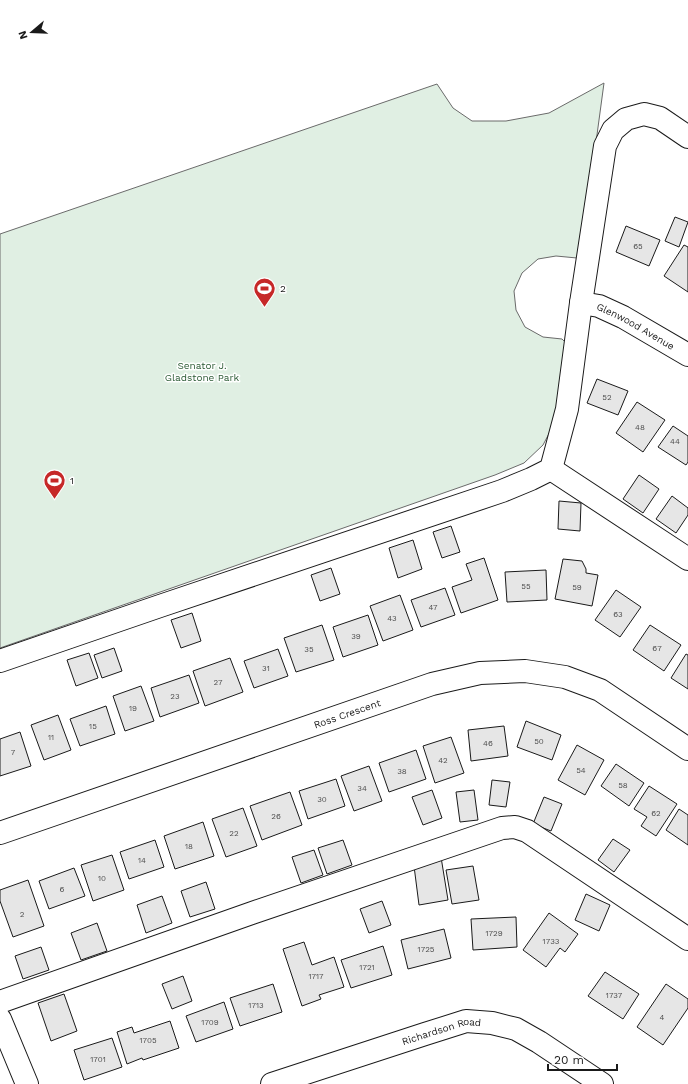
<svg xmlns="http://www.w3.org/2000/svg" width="688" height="1084" viewBox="0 0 688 1084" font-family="'Work Sans',sans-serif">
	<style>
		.green { fill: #e0efe3; stroke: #6a6a6a }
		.building { fill: #e6e6e6; stroke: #1a1a1a }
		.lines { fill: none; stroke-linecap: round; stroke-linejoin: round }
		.minor-casing { stroke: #1a1a1a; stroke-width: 24 }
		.minor { stroke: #fff; stroke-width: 22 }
		.labels { text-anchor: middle; stroke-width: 3; stroke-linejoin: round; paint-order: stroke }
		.number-label { font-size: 8px; fill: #4d4d4d }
		.poi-label { font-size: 10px; fill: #1a1a1a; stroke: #fff; text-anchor: start }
		.street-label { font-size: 10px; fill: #1a1a1a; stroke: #fff }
		.park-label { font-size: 10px; fill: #2b5a34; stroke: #fff }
	</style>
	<rect width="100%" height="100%" fill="#fff"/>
	<!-- green -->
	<path class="green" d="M 604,83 L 581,253 L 577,258 L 556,256 L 538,259 L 522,273 L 514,291 L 516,310 L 525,327 L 543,337 L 562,339 L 566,343 L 554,424 L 543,445 L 524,463 L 495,475 L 0,648 L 0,234 L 437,84 L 453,108 L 472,121 L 506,121 L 549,113 Z"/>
	<!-- building -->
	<path class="building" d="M 675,217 L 688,222 L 679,247 L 665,241 Z
		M 626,226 L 660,240 L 649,266 L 616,252 Z
		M 684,245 L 688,247 L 688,292 L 664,276 Z
		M 597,379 L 628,391 L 618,415 L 587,403 Z
		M 637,402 L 665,420 L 643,452 L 616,433 Z
		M 673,426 L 688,436 L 688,462 L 686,465 L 658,447 Z
		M 639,475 L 659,489 L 643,513 L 623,499 Z
		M 672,496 L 688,508 L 688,515 L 676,533 L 656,519 Z
		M 559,501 L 581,503 L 580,531 L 558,529 Z
		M 451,526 L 460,552 L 442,558 L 433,532 Z
		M 413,540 L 422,569 L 398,578 L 389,548 Z
		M 484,558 L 498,600 L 461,613 L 452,587 L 472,580 L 466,564 Z
		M 563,559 L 582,561 L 586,569 L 586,573 L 598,575 L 592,606 L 555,599 Z
		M 331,568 L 340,594 L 320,601 L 311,575 Z
		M 546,570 L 547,600 L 507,602 L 505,572 Z
		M 445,588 L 455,615 L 421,627 L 411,600 Z
		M 616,590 L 641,607 L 620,637 L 595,620 Z
		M 400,595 L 413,630 L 383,641 L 370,606 Z
		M 192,613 L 201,641 L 181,648 L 171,620 Z
		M 368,615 L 378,645 L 343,657 L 333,627 Z
		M 322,625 L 334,660 L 296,672 L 284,638 Z
		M 650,625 L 681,645 L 664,671 L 633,650 Z
		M 114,648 L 122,671 L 102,678 L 94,655 Z
		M 278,649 L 288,676 L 254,688 L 244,661 Z
		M 89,653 L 98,678 L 76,686 L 67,660 Z
		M 686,654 L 688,655 L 688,689 L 671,678 Z
		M 230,658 L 243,692 L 205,706 L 193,671 Z
		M 189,675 L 199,703 L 160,717 L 151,688 Z
		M 141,686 L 154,721 L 125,731 L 113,696 Z
		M 106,706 L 115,734 L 80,746 L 70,719 Z
		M 58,715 L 71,750 L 44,760 L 31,725 Z
		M 526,721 L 561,735 L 552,760 L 517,747 Z
		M 504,726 L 508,756 L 471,761 L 468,730 Z
		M 20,732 L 31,766 L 0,776 L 0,739 Z
		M 451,737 L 464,773 L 435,783 L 423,746 Z
		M 577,745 L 604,760 L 585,795 L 558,780 Z
		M 416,750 L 426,779 L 389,792 L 379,763 Z
		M 616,764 L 644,783 L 629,806 L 601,786 Z
		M 369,766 L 382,801 L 354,811 L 341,776 Z
		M 336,779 L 345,806 L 308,819 L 299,791 Z
		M 492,780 L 510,782 L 506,807 L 489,805 Z
		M 649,786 L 677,804 L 656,836 L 641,826 L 647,817 L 634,809 Z
		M 432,790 L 442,818 L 423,825 L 412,797 Z
		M 474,790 L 478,820 L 460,822 L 456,792 Z
		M 290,792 L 302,825 L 262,840 L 250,806 Z
		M 544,797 L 562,804 L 551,831 L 533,824 Z
		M 243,808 L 257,846 L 226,857 L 212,819 Z
		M 679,809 L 688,815 L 688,845 L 666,830 Z
		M 203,822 L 214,856 L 175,869 L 164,836 Z
		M 613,839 L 630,850 L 614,872 L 598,860 Z
		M 155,840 L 164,867 L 129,879 L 120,852 Z
		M 343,840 L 352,865 L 327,874 L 318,848 Z
		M 314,850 L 323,875 L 301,883 L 292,857 Z
		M 112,855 L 124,890 L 93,901 L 81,865 Z
		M 441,857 L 448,900 L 419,905 L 414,866 Z
		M 473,866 L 479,900 L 452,904 L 446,870 Z
		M 74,868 L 85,896 L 49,909 L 39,881 Z
		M 28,880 L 44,926 L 13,937 L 0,901 L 0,890 Z
		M 206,882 L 215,909 L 190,917 L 181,891 Z
		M 586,894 L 610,905 L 599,931 L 575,920 Z
		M 162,896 L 172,923 L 146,933 L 137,905 Z
		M 382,901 L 391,925 L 369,933 L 360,909 Z
		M 549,913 L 578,934 L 565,952 L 560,948 L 546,967 L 523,950 Z
		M 516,917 L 517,947 L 473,950 L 471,919 Z
		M 97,923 L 107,951 L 81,960 L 71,933 Z
		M 444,929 L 451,958 L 408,969 L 401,940 Z
		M 304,942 L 312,965 L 334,957 L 344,987 L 319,995 L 321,999 L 302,1006 L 283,949 Z
		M 383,946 L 392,975 L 351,988 L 341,960 Z
		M 41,947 L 49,970 L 23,979 L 15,956 Z
		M 605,972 L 639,994 L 623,1019 L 588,996 Z
		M 183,976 L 192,1001 L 172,1009 L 162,984 Z
		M 273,984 L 282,1012 L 240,1026 L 230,998 Z
		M 666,984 L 688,999 L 688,1008 L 663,1045 L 637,1027 Z
		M 64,994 L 77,1031 L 51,1041 L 38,1003 Z
		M 224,1002 L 233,1029 L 196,1042 L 186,1016 Z
		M 170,1021 L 179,1048 L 143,1060 L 142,1058 L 127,1064 L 117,1032 L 132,1027 L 134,1033 Z
		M 112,1038 L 122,1067 L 84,1080 L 74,1050 Z"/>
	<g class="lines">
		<defs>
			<g id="minor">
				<path id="s1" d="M 581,303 L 599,306 L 623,317 L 688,355"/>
				<path d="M 551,469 L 688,559"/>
				<path d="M 0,661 L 160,606 L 502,491 L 531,479 L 551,469 L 567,409 L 581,303 L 605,146 L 613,130 L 626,119 L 644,114 L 660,118 L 688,137"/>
				<path id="s2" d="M 0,833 L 432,684 L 480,673 L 525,671 L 565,677 L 600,690 L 688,749"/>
				<path d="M 0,1002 L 252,913 L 502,828 L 515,827 L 527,831 L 688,939"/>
				<path d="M 0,1019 L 27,1084"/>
				<path id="s3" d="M 272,1084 L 425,1034 L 466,1021 L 492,1023 L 516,1029 L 539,1042 L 602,1084"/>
			</g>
		</defs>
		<!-- minor casing -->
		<use href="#minor" class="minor-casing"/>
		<!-- minor -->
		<use href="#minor" class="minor"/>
	</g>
	<!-- icons -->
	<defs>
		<symbol id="stadium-pin" viewBox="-11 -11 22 30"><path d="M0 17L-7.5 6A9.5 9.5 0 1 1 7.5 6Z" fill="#c62828" stroke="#fff"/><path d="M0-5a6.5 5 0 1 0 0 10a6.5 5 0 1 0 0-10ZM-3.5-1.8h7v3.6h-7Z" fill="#fff"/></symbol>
	</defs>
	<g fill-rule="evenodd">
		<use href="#stadium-pin" x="252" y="276" width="25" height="34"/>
		<use href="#stadium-pin" x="42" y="468" width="25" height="34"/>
	</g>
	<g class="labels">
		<!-- number labels -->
		<g class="number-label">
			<text x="638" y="249">65</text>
			<text x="607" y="400">52</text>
			<text x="640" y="430">48</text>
			<text x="675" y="444">44</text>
			<text x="526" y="589">55</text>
			<text x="577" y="590">59</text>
			<text x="433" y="610">47</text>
			<text x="618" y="617">63</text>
			<text x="392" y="621">43</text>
			<text x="356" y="639">39</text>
			<text x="657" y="651">67</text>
			<text x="309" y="652">35</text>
			<text x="266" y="671">31</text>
			<text x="218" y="685">27</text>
			<text x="175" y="699">23</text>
			<text x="133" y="711">19</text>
			<text x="93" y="729">15</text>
			<text x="51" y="740">11</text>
			<text x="539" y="744">50</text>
			<text x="488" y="746">46</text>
			<text x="13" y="755">7</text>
			<text x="443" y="763">42</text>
			<text x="581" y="773">54</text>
			<text x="402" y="774">38</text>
			<text x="623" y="788">58</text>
			<text x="362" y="791">34</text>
			<text x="322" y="802">30</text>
			<text x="656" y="816">62</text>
			<text x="276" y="819">26</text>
			<text x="234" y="836">22</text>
			<text x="189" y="849">18</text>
			<text x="142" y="863">14</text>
			<text x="102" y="881">10</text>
			<text x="62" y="892">6</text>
			<text x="22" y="917">2</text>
			<text x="494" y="936">1729</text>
			<text x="551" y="944">1733</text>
			<text x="426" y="952">1725</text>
			<text x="367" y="970">1721</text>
			<text x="316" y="979">1717</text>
			<text x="614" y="998">1737</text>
			<text x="256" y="1008">1713</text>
			<text x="662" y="1020">4</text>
			<text x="210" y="1025">1709</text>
			<text x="148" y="1043">1705</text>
			<text x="98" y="1062">1701</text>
		</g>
		<!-- poi labels -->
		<g class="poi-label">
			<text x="280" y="292">2</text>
			<text x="70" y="484">1</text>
		</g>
		<!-- street labels -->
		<g class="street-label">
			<text dy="4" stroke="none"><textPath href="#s1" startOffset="60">Glenwood Avenue</textPath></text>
			<text dy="4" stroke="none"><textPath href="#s2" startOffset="367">Ross Crescent</textPath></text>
			<text dy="4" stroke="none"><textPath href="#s3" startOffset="178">Richardson Road</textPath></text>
		</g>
		<!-- park labels -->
		<g class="park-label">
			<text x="202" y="369">Senator J.<tspan x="202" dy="12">Gladstone Park</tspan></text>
		</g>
	</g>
	<!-- north arrow -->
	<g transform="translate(32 32) rotate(251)" stroke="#ffffff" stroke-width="3" paint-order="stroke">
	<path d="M0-3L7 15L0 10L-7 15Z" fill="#1a1a1a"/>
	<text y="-6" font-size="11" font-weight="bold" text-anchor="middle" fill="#1a1a1a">N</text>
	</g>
	<!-- scale -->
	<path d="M548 1064v6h69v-6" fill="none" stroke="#1a1a1a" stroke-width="2"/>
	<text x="554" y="1064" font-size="12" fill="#1a1a1a" stroke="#ffffff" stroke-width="3" paint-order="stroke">20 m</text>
</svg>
